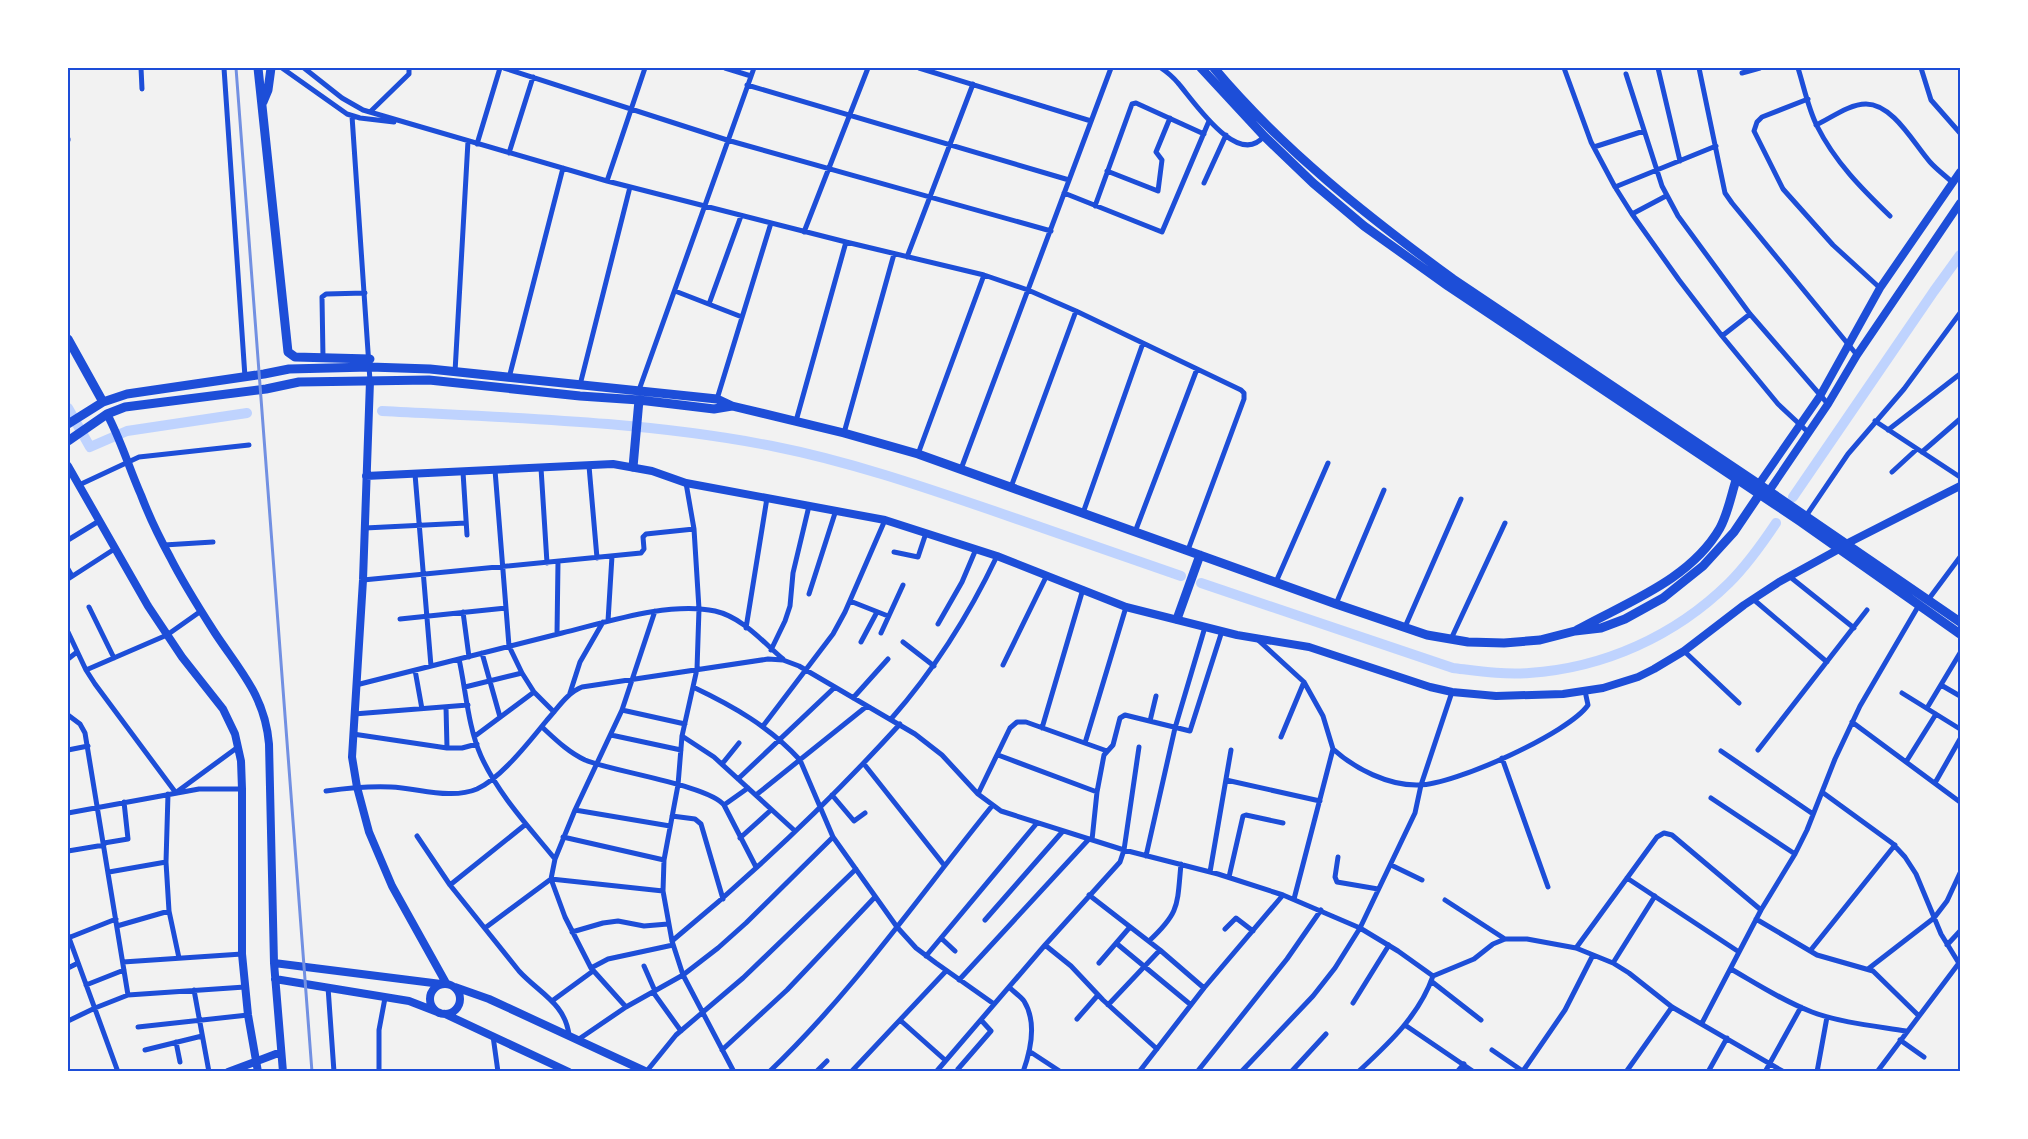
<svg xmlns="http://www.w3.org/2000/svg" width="2028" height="1139" viewBox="0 0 2028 1139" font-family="Lato,sans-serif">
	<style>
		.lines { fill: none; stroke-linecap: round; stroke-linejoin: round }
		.canal { stroke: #bfd3fe; stroke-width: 10 }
		.minor { stroke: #1d4ed8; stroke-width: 5 }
		.tertiary { stroke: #1d4ed8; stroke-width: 8 }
		.secondary { stroke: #1d4ed8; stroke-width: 9 }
		.primary { stroke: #1d4ed8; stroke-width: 9 }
		.rail { stroke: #7290e2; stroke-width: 3 }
		.neatline { fill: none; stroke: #1d4ed8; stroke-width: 2 }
	</style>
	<rect width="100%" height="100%" fill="#f2f2f2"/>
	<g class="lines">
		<!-- canal -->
		<path class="canal" d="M 68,408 L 90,447 L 127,431 L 247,413
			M 382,411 C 513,418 644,421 772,446 C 848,461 921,486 994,511 C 1056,533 1119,554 1181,576
			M 1793,497 L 1934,291 L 1960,255
			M 1201,583 L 1453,668 C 1478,671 1503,675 1529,673 C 1604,668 1675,636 1729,583 C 1747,565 1762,544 1776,523"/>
		<!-- minor -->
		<path class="minor" d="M 141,68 L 142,89
			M 224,68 L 245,377
			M 282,68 L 347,114 L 360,118 L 394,122
			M 304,68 L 342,98 L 363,110 L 607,181 L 846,242 L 984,275 L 1028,290 L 1076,311 L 1241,390 L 1244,393 L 1244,399 L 1188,550
			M 504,68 L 727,140 L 1051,231
			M 725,68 L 751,76
			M 919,68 L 1091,121
			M 1161,68 C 1167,72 1173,77 1178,83 C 1193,100 1238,169 1264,136
			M 1564,68 L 1591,142 L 1615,187 L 1632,214 L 1679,280 L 1722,336 L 1778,404 L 1809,433
			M 1658,68 L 1680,161
			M 1699,68 L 1725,193 L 1732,203 L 1857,355
			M 1798,68 C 1804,87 1808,108 1817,126 C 1835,162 1862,189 1890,216
			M 1921,68 L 1931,100 L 1960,133
			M 1742,73 L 1760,68
			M 1626,74 L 1662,186 L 1678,216 L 1750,314 L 1828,404
			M 747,85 L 1069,180
			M 1808,99 L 1762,117 L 1757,122 L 1754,131 L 1783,189 L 1833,245 L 1880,288
			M 370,112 L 409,74 L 409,68
			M 352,116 L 370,381
			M 1816,125 C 1831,118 1849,104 1866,104 C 1893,104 1914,144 1930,162 C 1937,170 1946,176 1953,183
			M 68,139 L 68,140
			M 477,144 L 500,68
			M 1594,147 L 1644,131
			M 509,153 L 533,77
			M 1107,171 L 1158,191 L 1162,160 L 1156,152 L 1170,118
			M 607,181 L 645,68
			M 1204,183 L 1226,135
			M 1615,187 L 1716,146
			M 1064,193 L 1162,232 L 1209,121
			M 1095,206 L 1132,104 L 1136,103 L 1204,134
			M 1632,214 L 1666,196
			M 804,232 L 868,68
			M 907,257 L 973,84
			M 675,291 L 742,317
			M 709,304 L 741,216
			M 1722,336 L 1750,314
			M 323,358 L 322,297 L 326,294 L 365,293
			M 455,372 L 468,141
			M 509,378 L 563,168
			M 580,385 L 630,187
			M 639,390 L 754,68
			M 717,399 L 771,223
			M 796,421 L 846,242
			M 1875,421 L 1960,477
			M 1888,430 L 1960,374
			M 844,433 L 894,254
			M 1922,452 L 1960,419
			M 918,454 L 984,275
			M 589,466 L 597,558
			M 541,468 L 547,563
			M 961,469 L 1111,68
			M 495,470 L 509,646 L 522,673 L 534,692 L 554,712
			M 463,472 L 467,535
			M 1892,472 L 1917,449
			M 415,474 L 431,666
			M 686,483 L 694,529 L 699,609 L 697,669 L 682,736 L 678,785 L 664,860 L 663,891 L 672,941 L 683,975 L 734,1072
			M 79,485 L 139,457 L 249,445
			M 1011,487 L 1076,311
			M 1083,513 L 1143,343
			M 1806,516 L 1848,454 L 1904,389 L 1960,313
			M 365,528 L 466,523
			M 1135,532 L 1197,369
			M 68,540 L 99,521
			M 164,545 L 213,542
			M 894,552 L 918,557 L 926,533
			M 68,569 L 72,576
			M 1789,576 L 1854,628
			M 68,579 L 116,548
			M 363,580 L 641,553 L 644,549 L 643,537 L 646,534 L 694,529
			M 1276,582 L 1328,463
			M 809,594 L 836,510
			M 1753,599 L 1827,662
			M 1928,600 L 1960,557
			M 850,601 L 888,616
			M 1336,604 L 1384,490
			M 89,607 L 114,658
			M 463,612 L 469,657
			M 400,619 L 506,608
			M 608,621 L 612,556
			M 938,624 L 962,582 L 976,549
			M 1405,627 L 1461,499
			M 746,628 L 767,498
			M 68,632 L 86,670 L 95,684 L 176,793
			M 881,633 L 903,585
			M 557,634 L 558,562
			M 1257,639 L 1304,682 L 1323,716 L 1333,749 L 1294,899
			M 1451,639 L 1505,523
			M 861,642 L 877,612
			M 903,642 L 934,666
			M 771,650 L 785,621 L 790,606 L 793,573 L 809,506
			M 1684,651 L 1739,703
			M 482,653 L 500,717
			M 68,659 L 77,652
			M 459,659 C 466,691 468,727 481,756 C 498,794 529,827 555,859
			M 1003,665 L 1047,575
			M 86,670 L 167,635 L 201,611
			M 415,670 L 422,709
			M 356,685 C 425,668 493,650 562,633 C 607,622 670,601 715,611 C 742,617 763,642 783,659
			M 1941,685 L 1960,696
			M 465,687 L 522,673
			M 693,687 C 733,706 770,727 800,760 L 833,837 L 897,927 L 916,948 L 936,963 L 994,1004
			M 570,693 L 580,662 L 603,622
			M 1902,693 L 1960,729
			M 853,698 L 888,659
			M 446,707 L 447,748
			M 1927,708 L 1960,653
			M 622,710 L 685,724
			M 354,714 L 468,705
			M 68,715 L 80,724 L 85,733 L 128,995
			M 891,719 C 935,669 969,615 997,556
			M 1150,721 L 1156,696
			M 1852,722 L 1960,802
			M 763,726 L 833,634 L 845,612 L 885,520
			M 542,727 C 555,739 568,752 585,760 C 614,772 708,785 724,805 L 756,867
			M 1042,728 L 1083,589
			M 353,734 L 447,748 L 462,748 L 477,744
			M 611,735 L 681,750
			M 475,736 L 534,692
			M 682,736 L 714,757 L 795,831
			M 1281,737 L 1304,682
			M 1085,743 L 1126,607
			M 1333,749 C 1355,769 1389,786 1419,785 C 1454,785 1569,733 1588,705 L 1585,691
			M 68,750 L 88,746
			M 1758,750 L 1867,610
			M 1721,751 L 1813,814
			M 998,755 L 1097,792
			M 1502,758 L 1548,887
			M 1906,762 L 1936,714
			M 722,764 L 739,743
			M 864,764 L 944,865
			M 738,779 L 834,688
			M 1226,780 L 1320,801
			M 1935,783 L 1960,739
			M 178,791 L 238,747
			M 326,791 C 348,788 369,786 391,787 C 418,788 451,800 477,789 C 501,778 530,741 547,720 C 558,708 567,693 582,687 L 768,659 L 783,660 L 799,666 L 915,734 L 942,755 L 978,794 L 1001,811 L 1124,850 L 1218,874 L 1283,895 L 1360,928 L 1398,951 L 1433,976 L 1474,959 L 1493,944 L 1505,939 L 1527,939 L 1576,948 L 1613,963 L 1629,973 L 1672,1007 L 1784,1072
			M 1822,792 L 1892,843 L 1905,857 L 1916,874 L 1941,934 L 1960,965
			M 168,794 L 166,862 L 169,911 L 179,958
			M 978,794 L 1010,728 L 1017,722 L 1026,722 L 1107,751
			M 756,795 L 867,706
			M 832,795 L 854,821 L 865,813
			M 1711,798 L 1795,854
			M 724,805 L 748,788
			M 575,810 L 670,826
			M 68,813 L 199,789 L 242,789
			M 672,816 L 695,819 L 701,824 L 723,899
			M 417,836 L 450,885 L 519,971 C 539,993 565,1003 569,1035
			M 563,837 L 664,860
			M 740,838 L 771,810
			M 1092,840 L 1097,792 L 1104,755 L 1113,745 L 1120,718 L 1125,715 L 1190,731 L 1222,631
			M 104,843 L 128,839 L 124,802
			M 68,851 L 104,845
			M 1146,856 L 1175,728 L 1205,627
			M 1338,857 L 1335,877 L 1337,882 L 1378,889
			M 1391,865 L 1422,880
			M 109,872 L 166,862
			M 1210,872 L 1231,750
			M 1229,877 L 1243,816 L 1246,815 L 1283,823
			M 1627,878 L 1739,952
			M 450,885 L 526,824
			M 1089,895 L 1160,950 L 1204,988
			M 1445,900 L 1505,939
			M 1756,919 L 1817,955 L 1873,971 L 1918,1015
			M 985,920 L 1063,831
			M 117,926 L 169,911
			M 485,928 L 551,879 L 663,891
			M 1225,929 L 1236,918 L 1253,931
			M 572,932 L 603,923 L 618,921 L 644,926 L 668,924
			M 68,935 L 118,1072
			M 68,938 L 116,919
			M 941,938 L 955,951
			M 672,941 C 752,875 829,802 900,724
			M 1149,941 C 1180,912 1177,906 1181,864
			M 1116,943 L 1191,1005
			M 1045,945 L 1071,966 L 1103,1000 L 1157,1049
			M 1947,945 L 1960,931
			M 1576,948 L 1657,837 L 1664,833 L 1672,835 L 1761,910
			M 1810,951 L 1895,845
			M 926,956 L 1037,823
			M 123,962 L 242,954
			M 1099,963 L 1130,927
			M 1613,963 L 1655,896
			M 644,966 L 655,991
			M 68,968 L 78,963
			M 591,968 L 608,959 L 673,945
			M 1731,969 C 1757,984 1783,1001 1812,1012 C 1842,1023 1875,1026 1906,1031
			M 1868,969 L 1934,918 L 1947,901 L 1960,873
			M 959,980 L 1089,839
			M 1431,981 L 1481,1020
			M 86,985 L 124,970
			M 328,987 L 334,1072
			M 1009,987 C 1014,992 1020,996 1024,1001 C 1037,1022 1031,1050 1023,1072
			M 194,990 L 209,1072
			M 653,992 L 681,1031
			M 552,1001 L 593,971
			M 1353,1003 L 1389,945
			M 1108,1005 L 1160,950
			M 626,1007 L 591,968 L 565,917 L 551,879 L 555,859 L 575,810 L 622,710 L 655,611
			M 1077,1019 L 1098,995
			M 900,1020 L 945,1060
			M 68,1021 L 95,1008 L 128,995 L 245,987
			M 1702,1023 L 1761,910 L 1795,854 L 1807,830 L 1835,759 L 1860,706 L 1919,605
			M 1405,1025 L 1474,1072
			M 138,1027 L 248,1015
			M 493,1036 L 498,1072
			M 579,1039 L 626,1007 L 683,975 L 718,948 L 746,923 L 833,837
			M 1900,1040 L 1924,1057
			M 176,1042 L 180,1062
			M 145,1050 L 202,1036
			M 722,1050 L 787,990 L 875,897
			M 1492,1050 L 1524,1072
			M 1029,1051 L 1061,1072
			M 958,1069 L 991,1031 L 981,1020
			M 1523,1071 L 1565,1010 L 1593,955
			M 379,1072 L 379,1030 L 385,998
			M 646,1072 L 676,1035 L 743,978 L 856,869
			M 769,1072 C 853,992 919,896 992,806
			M 816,1072 L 827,1061
			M 851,1072 L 946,971
			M 936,1072 L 1045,945 L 1120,862 L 1124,850 L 1139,747
			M 1139,1072 L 1204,988 L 1283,895
			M 1197,1072 L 1287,959 L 1321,910
			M 1241,1072 L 1313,996 L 1335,968 L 1360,928 L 1415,813 L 1421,785 L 1452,692
			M 1291,1072 L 1326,1034
			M 1358,1072 C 1388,1044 1419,1016 1433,976
			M 1457,1072 L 1464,1064
			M 1626,1072 L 1672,1007
			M 1708,1072 L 1727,1038
			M 1765,1072 L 1801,1007
			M 1817,1072 L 1827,1017
			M 1877,1072 L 1959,963"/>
		<!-- tertiary -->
		<path class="tertiary" d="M 370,381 L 363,580 L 352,757 L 357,787 L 369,832 L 392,886 L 446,983
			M 107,414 C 121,440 129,468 141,495 C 149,516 159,537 170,557 C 183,583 199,608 215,633 C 240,671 265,696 269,744 L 274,963 L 283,1072
			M 68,466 L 148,606 L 182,657 L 223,709 L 235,734 L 241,761 L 242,789 L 242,954 L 248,1015 L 258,1072
			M 366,476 L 613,464 L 652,471 L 686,483 L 885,520 L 997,556 L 1126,607 L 1237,635 L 1309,647 L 1430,687 L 1452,692 L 1496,696 L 1563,694 L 1603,688 L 1638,677 L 1654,669 L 1684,651 L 1744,605 L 1779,582 L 1839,549
			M 1759,484 L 1820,396 L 1880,288 L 1960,172
			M 1769,491 L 1828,404 L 1857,355 L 1960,203
			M 1846,544 L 1960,486
			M 274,963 L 441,984
			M 275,979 L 409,1001 L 440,1013
			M430 999a15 15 0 1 1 30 0a15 15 0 1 1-30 0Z
			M 455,987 L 489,999 L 647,1072
			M 445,1014 L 569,1072
			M 228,1072 L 281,1052"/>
		<!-- secondary -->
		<path class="secondary" d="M 258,68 L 288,352 L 295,357 L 370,359
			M 263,102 L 268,90 L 271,68
			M 68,339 L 103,402
			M 68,424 L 103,402 L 127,394 L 264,374 L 289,369 L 370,367 L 430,369 L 717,399 L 732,406 L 844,433 L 918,454 L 1336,604 L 1427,635 L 1468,642 L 1504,643 L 1540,640 L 1575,631 L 1601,628 L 1625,619 L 1663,598 L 1703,566 L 1734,532 L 1759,495
			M 68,441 L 107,414 L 125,407 L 266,389 L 299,382 L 429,380 L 580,396 L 639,400 L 714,409 L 732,406
			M 633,467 L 639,400
			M 1177,619 L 1200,555
			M 1577,630 C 1627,602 1690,580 1720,528 C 1728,513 1731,496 1736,480"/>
		<!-- primary -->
		<path class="primary" d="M 1201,68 L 1264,136 L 1313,183 L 1364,226 L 1448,286 L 1801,522 L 1960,634
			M 1214,68 C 1283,150 1367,216 1453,279 L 1769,491 L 1960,622"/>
		<!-- rail -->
		<path class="rail" d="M 236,68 L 312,1072"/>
	</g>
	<!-- border -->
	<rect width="2028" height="1139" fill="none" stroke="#ffffff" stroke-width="138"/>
	<rect x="69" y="69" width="1890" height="1001" class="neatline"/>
</svg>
